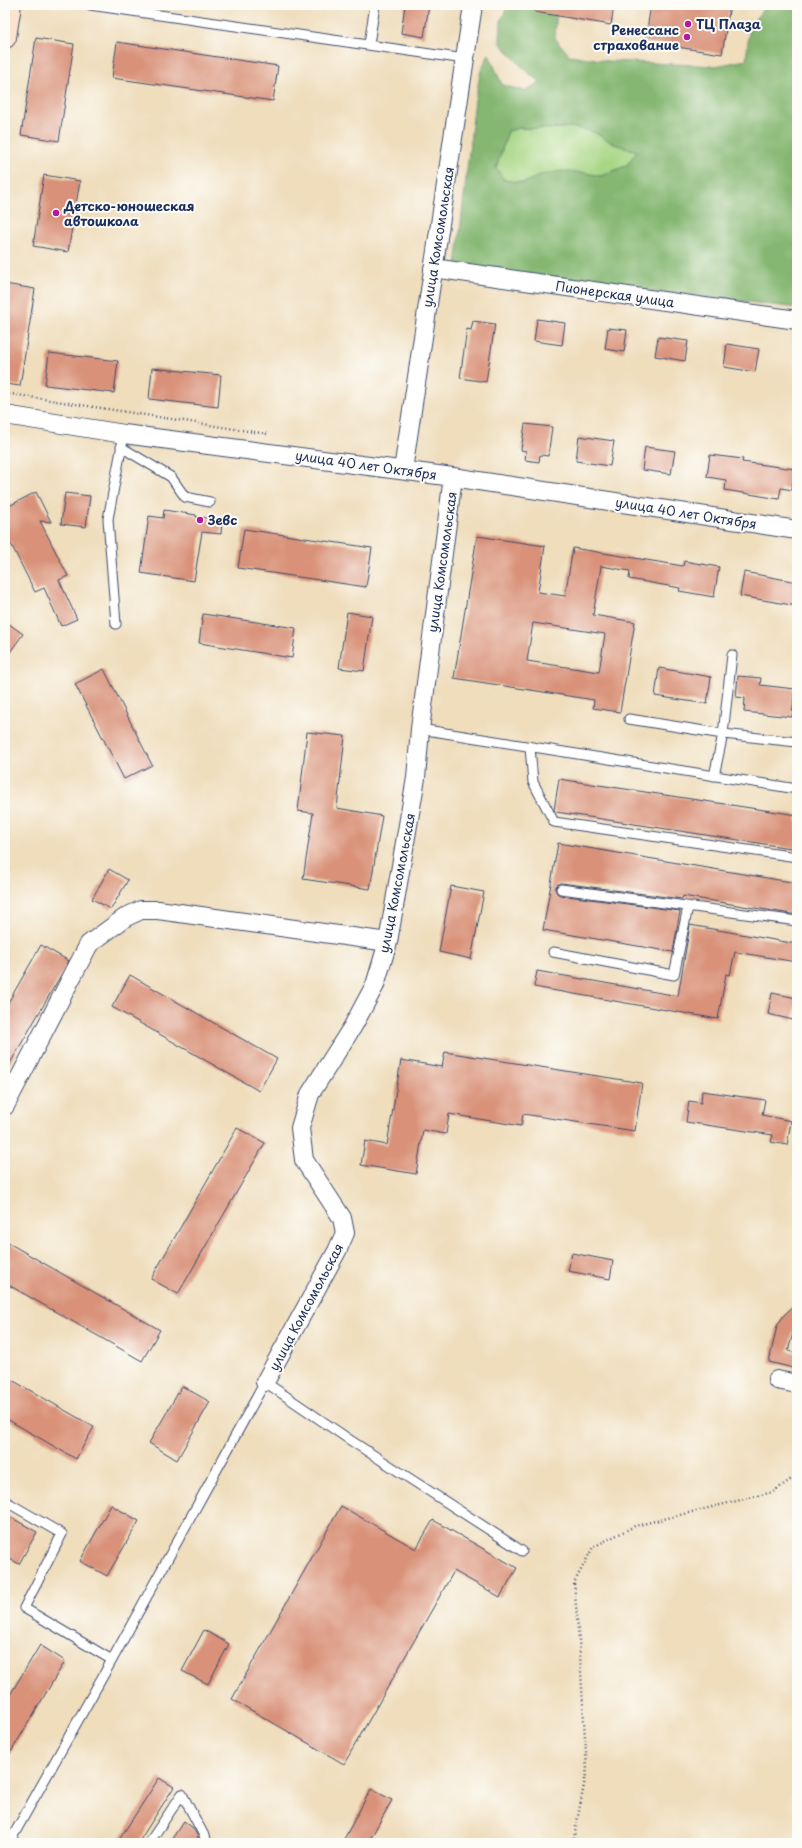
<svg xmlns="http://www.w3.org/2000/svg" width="802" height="1848" viewBox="0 0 802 1848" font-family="'Playpen Sans',sans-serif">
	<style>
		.green { fill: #a7d684; stroke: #618271 }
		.forest { fill: #85b772; stroke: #507368; fill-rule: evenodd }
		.building { fill: #d99279; fill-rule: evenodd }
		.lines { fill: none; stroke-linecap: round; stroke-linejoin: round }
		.lane-casing { stroke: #3b496c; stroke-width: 11 }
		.street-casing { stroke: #3b496c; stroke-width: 20 }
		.secondary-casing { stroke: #3b496c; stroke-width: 24 }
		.path { stroke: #3b496c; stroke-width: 2.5; stroke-dasharray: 1 3; stroke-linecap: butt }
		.lane { stroke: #fff; stroke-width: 9 }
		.street { stroke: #fff; stroke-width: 18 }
		.secondary { stroke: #fde4d0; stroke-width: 22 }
		.poi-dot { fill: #b5179e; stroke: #fdfcf7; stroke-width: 1.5 }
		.labels { text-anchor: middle; stroke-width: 4; stroke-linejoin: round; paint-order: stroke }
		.poi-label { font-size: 13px; font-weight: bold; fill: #1b2f5e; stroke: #fdfcf7; text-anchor: start }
		.street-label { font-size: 13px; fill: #1b2f5e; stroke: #fdfcf7 }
	</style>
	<rect width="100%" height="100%" fill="#fdfcf7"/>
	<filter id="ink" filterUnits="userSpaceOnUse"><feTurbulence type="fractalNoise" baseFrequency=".025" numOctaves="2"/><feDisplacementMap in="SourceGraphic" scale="8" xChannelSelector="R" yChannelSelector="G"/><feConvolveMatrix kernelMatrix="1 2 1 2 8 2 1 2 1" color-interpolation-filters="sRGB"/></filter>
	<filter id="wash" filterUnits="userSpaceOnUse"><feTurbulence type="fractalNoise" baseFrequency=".012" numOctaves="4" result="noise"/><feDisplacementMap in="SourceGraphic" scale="16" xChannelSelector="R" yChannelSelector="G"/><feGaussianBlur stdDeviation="0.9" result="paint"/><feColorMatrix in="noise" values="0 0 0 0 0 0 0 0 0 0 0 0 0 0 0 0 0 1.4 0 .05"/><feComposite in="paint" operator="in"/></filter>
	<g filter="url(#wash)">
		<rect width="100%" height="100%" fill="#efddbc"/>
		<!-- green -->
		<path class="green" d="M 571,127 L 594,132 L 614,144 L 637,151 L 626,166 L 601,176 L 585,173 L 540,175 L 524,183 L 504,180 L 496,168 L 508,131 L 520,128 L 547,129 Z"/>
		<!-- forest -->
		<path class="forest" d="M 508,5 L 557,5 L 555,38 L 569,55 L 608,61 L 716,66 L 746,60 L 750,25 L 766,6 L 768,5 L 797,5 L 797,308 L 684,294 L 640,293 L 456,267 L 475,100 L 481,70 L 489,54 L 502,85 L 525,91 L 541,82 L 527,72 L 500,43 L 501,21 ZM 571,127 L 594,132 L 614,144 L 637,151 L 626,166 L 601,176 L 585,173 L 561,171 L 540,175 L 524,183 L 504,180 L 496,168 L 508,131 L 520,128 L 547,129 Z"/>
		<g id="blocks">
			<!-- building -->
			<path class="building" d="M 405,5 L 429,5 L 424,37 L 401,33 Z
				M 535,5 L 614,5 L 611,25 L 535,12 Z
				M 651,5 L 730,5 L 722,54 L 645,42 Z
				M 36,38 L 74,44 L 59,141 L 21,135 Z
				M 117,42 L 278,66 L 273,101 L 112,78 Z
				M 44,175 L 80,181 L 68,252 L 33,246 Z
				M 5,284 L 35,289 L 20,386 L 5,384 Z
				M 537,319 L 565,323 L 562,345 L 534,341 Z
				M 473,321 L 495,324 L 486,382 L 460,378 L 467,329 L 471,330 Z
				M 608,328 L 627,330 L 624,352 L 605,349 Z
				M 658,337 L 688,341 L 685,361 L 655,356 Z
				M 727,344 L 759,349 L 755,372 L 724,367 Z
				M 49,353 L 118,361 L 114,393 L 45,385 Z
				M 152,368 L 221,375 L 218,407 L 149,399 Z
				M 525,424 L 552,427 L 548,456 L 540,455 L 539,462 L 525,460 L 526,451 L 521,450 Z
				M 579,436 L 614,441 L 610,466 L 576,461 Z
				M 645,447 L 675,451 L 671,474 L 642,470 Z
				M 710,455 L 743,459 L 742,462 L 795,469 L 792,490 L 781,488 L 779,499 L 725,490 L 726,480 L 707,477 Z
				M 36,492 L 51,522 L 40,521 L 68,576 L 59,580 L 77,619 L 61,626 L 44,588 L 35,592 L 9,540 L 5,541 L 5,508 Z
				M 65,493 L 90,496 L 86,527 L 61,524 Z
				M 164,510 L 196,515 L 196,517 L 222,519 L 221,534 L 202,532 L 194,581 L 141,573 L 149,516 L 163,518 Z
				M 244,529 L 372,548 L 366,587 L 238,568 Z
				M 477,536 L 545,546 L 538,592 L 565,596 L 573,548 L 683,566 L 684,561 L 719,567 L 714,597 L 679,591 L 680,588 L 629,579 L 630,571 L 601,566 L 593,615 L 635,622 L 620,712 L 593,708 L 594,700 L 454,678 ZM 533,623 L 605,634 L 599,672 L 527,661 Z
				M 744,572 L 797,582 L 797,606 L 740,596 Z
				M 347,612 L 372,616 L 364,671 L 339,668 Z
				M 203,614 L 296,628 L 292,658 L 199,643 Z
				M 5,621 L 23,634 L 5,659 Z
				M 659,668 L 711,677 L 707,704 L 655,696 Z
				M 104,669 L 152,765 L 124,779 L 75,684 Z
				M 738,676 L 761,678 L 760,685 L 795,689 L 792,717 L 744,712 L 745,698 L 736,697 Z
				M 307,732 L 345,736 L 337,808 L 382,816 L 370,889 L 303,879 L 313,813 L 298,811 Z
				M 559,779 L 797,815 L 797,849 L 556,812 L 554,810 Z
				M 558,843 L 797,883 L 797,915 L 683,896 L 682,899 L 561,883 L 557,885 L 555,889 L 557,893 L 560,895 L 680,911 L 673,952 L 543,930 Z
				M 109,869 L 128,880 L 111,909 L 92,899 Z
				M 451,886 L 484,892 L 471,959 L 439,952 Z
				M 690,925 L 797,944 L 797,962 L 735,952 L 730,975 L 726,974 L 718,1019 L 534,987 L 537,971 L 678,996 Z
				M 41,945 L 69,961 L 5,1072 L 5,1008 Z
				M 130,975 L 277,1059 L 259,1091 L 112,1007 Z
				M 772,993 L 797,998 L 793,1020 L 768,1014 Z
				M 445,1052 L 642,1083 L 635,1131 L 523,1114 L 521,1126 L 449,1114 L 446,1134 L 423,1130 L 416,1174 L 361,1165 L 365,1141 L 387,1145 L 401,1060 L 442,1067 Z
				M 702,1091 L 765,1100 L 762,1115 L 791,1121 L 787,1145 L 771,1142 L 773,1135 L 686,1122 L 689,1101 L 701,1103 Z
				M 237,1128 L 265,1143 L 178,1294 L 151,1279 Z
				M 5,1241 L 160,1330 L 142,1361 L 5,1283 Z
				M 572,1253 L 613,1261 L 610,1279 L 568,1271 Z
				M 797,1303 L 797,1327 L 793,1333 L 788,1351 L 797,1353 L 797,1369 L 769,1362 L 777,1326 L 784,1315 Z
				M 5,1376 L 94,1427 L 76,1459 L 5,1418 Z
				M 182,1386 L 210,1402 L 177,1460 L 149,1443 Z
				M 111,1505 L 139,1521 L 107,1576 L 80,1561 Z
				M 341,1506 L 416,1549 L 433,1520 L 517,1568 L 500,1597 L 454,1571 L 344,1764 L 232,1699 Z
				M 5,1514 L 37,1532 L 19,1564 L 5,1556 Z
				M 204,1630 L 229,1644 L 208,1684 L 182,1671 Z
				M 40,1645 L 65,1661 L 5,1762 L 5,1703 Z
				M 159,1778 L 174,1787 L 138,1843 L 117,1843 Z
				M 371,1789 L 392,1800 L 368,1843 L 352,1843 L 344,1839 Z
				M 184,1821 L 193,1828 L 201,1843 L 169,1843 Z"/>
		</g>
	</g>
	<g filter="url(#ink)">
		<use href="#blocks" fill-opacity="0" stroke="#3b496c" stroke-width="1"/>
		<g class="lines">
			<defs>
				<path id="lane" d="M 90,5 L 465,59
					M 369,44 L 375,5
					M 121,447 L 171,477 L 185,497 L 210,502
					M 116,624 L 108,519 L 124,434
					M 629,719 L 723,734 L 797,742
					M 420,729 L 797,789
					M 530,747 L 533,782 L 554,822 L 797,857
					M 714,776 L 723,734 L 732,655
					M 561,889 L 797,921
					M 553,952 L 674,975 L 688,907
					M 5,1501 L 62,1534 L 24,1608 L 112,1660 L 265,1382 L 350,1440 L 522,1551
					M 9,1843 L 112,1660
					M 149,1843 L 182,1794 L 208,1843"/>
				<path id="street" d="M 433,268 L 797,320
					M 5,415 L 124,434 L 453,477 L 797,530
					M 403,470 L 473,5
					M 5,1106 L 89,944 L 126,917 L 141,910 L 158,910 L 388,942
					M 777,1380 L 797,1384
					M 265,1382 L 337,1251 L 345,1233 L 342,1218 L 304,1160 L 300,1128 L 310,1094 L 353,1026 L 375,985 L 388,942 L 416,778 L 420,729 L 453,477"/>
				<path id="secondary" d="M 5,37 L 10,5"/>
			</defs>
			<!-- lane casing -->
			<use href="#lane" class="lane-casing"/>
			<!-- street casing -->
			<use href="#street" class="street-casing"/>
			<!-- secondary casing -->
			<use href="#secondary" class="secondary-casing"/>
			<!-- path -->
			<path class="path" d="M 5,393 L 267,434
				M 573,1843 L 587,1769 L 579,1640 L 574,1583 L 593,1547 L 635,1526 L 773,1492 L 797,1475"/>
			<!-- lane -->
			<use href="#lane" class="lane"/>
			<!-- street -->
			<use href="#street" class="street"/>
			<!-- secondary -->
			<use href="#secondary" class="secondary"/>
		</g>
	</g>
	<!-- markers -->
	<g class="poi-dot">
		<circle cx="688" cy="24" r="4"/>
		<circle cx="687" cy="37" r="4"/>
		<circle cx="56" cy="213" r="4"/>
		<circle cx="200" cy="520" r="4"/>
	</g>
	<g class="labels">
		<!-- poi labels -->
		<g class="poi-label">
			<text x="696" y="29">ТЦ Плаза</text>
			<text x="679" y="35" text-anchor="end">Ренессанс<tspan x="679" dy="15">страхование</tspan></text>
			<text x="64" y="211">Детско-юношеская<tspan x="64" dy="15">автошкола</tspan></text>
			<text x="208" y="525">Зевс</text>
		</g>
		<!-- street labels -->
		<g class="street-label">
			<text transform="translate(438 237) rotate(-81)" y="5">улица Комсомольская</text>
			<text transform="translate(615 294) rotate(8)" y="5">Пионерская улица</text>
			<text transform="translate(366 465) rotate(8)" y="5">улица 40 лет Октября</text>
			<text transform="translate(686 513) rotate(9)" y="5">улица 40 лет Октября</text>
			<text transform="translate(442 562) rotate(-82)" y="5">улица Комсомольская</text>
			<text transform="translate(397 883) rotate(-79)" y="5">улица Комсомольская</text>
			<text transform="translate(306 1307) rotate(-62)" y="5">улица Комсомольская</text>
		</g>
	</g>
	<!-- margin -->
	<rect width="802" height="1848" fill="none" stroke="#fdfcf7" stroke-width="20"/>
</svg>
